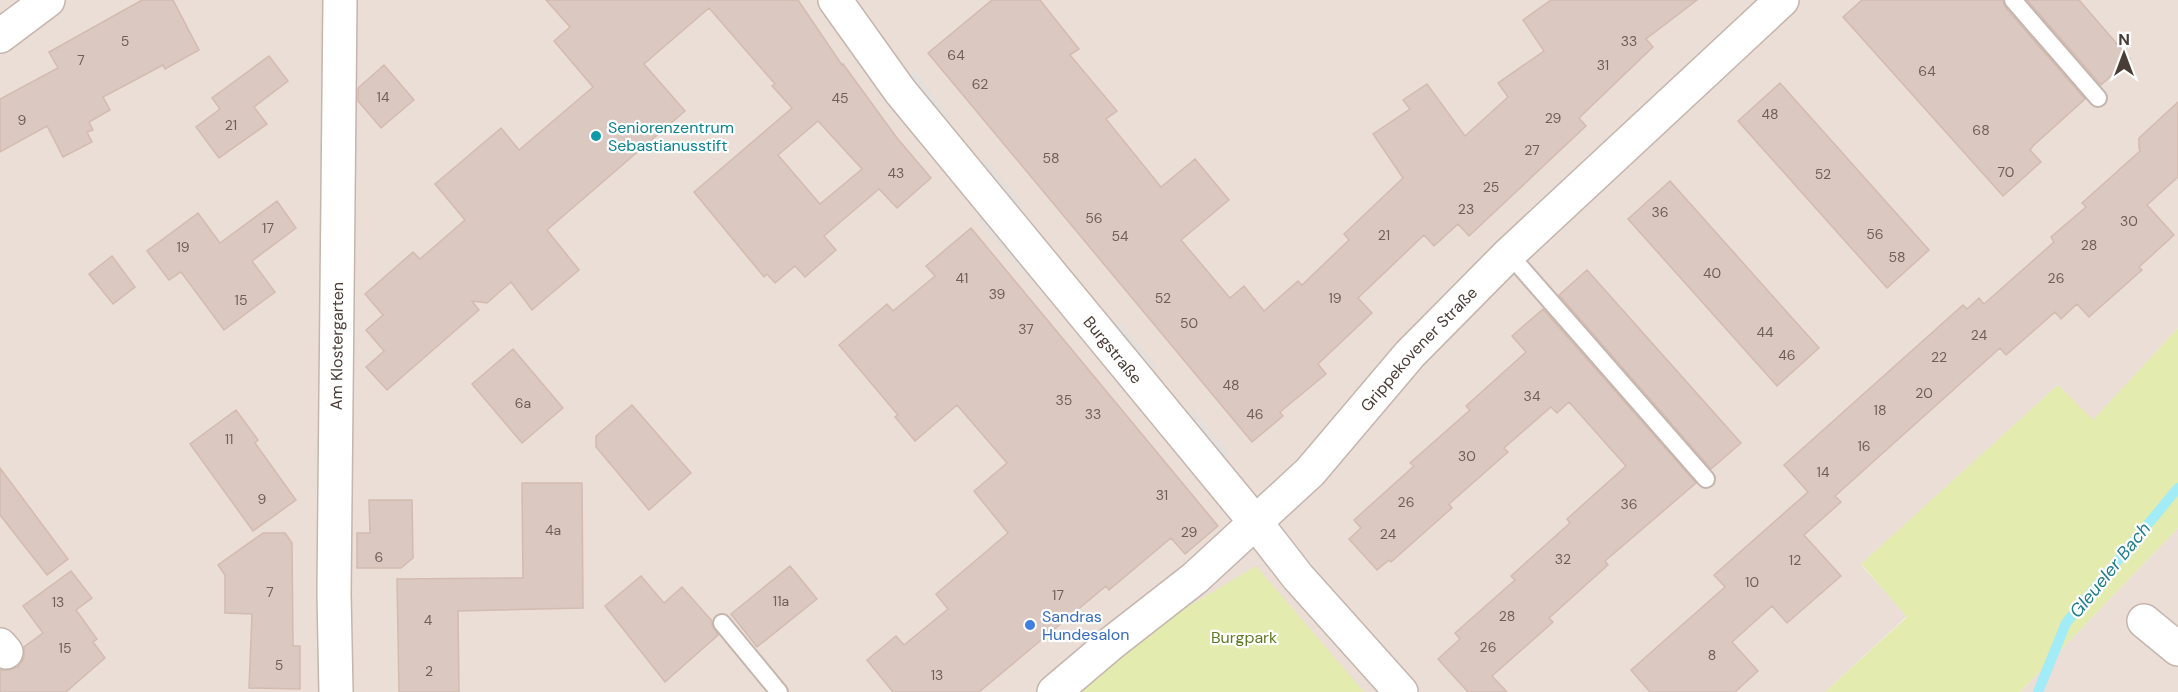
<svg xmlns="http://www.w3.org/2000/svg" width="2178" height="692" viewBox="0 0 2178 692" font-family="'DM Sans',sans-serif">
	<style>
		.residential { fill: #eaded6 }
		.green { fill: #e3ecae }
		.parking { fill: #e3dfdd }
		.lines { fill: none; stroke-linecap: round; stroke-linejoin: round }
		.stream { stroke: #a1ecf6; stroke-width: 10 }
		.building { fill: #dbc8c0; stroke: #d3bbaf; stroke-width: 1.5; fill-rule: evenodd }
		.lane-casing { stroke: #c5b5ad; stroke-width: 20 }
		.street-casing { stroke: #c5b5ad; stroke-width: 36 }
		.lane { stroke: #fff; stroke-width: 16 }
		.street { stroke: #fff; stroke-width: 33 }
		.culture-dot { fill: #0f9aa8; stroke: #fff; stroke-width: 2 }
		.shop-dot { fill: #3f7fe0; stroke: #fff; stroke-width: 2 }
		.labels { text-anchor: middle; stroke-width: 4.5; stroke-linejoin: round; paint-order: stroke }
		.number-label { font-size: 14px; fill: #6e5f58 }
		.culture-label { font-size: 16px; fill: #0d838f; stroke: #fff; text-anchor: start }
		.street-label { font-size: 16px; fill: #4a3c36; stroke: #fff }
		.shop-label { font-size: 16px; fill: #366cbe; stroke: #fff; text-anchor: start }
		.park-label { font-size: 16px; fill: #5f7b23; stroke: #fff }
		.water-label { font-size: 18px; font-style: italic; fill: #207d8b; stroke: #fff }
	</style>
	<rect width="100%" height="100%" fill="#f5eee8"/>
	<!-- residential -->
	<path class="residential" d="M 0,0 L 2178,0 L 2178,328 L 2093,421 L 2058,385 L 1861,565 L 1907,616 L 1825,692 L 0,692 Z
		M 2178,528 L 2178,692 L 2020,692 Z"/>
	<!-- green -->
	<path class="green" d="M 2178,328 L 2178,528 L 2020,692 L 1825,692 L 1907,617 L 1861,564 L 2058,385 L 2093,420 Z
		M 1256,566 L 1364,692 L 1080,692 L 1151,629 Z"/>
	<!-- parking -->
	<path class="parking" d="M 915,72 L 950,118 L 943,124 L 907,78 Z
		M 986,160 L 1022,205 L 1014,211 L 977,167 Z
		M 987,214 L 1040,277 L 1033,284 L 979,220 Z
		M 1120,323 L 1156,367 L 1148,373 L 1112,329 Z
		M 1192,410 L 1229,454 L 1221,460 L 1184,416 Z"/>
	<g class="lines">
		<!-- stream -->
		<path class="stream" d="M 2038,692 L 2066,623 L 2178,488"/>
	</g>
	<!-- building -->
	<path class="building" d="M 142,0 L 173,0 L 199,50 L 165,69 L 163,65 L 103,97 L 110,110 L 89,122 L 93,130 L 87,132 L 92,142 L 63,157 L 47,126 L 0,152 L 0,99 L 58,68 L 49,52 Z
		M 546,0 L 798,0 L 842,65 L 843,64 L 897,138 L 931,178 L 897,208 L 879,189 L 824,236 L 836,250 L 805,277 L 795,266 L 775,283 L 767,274 L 764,277 L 694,192 L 792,108 L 772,86 L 775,84 L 709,8 L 644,64 L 685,111 L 547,230 L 579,270 L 532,310 L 511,282 L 487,303 L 472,301 L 479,310 L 387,390 L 366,367 L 384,351 L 366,330 L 383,315 L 365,294 L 413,252 L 420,259 L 465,220 L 435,184 L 501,128 L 519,150 L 593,87 L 554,41 L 570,27 ZM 818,121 L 862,169 L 820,204 L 778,155 Z
		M 992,0 L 1040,0 L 1079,49 L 1070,55 L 1117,111 L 1106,119 L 1161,187 L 1195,159 L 1229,200 L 1181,240 L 1230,298 L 1244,286 L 1264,311 L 1298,281 L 1302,285 L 1349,240 L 1344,234 L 1403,178 L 1373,134 L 1410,109 L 1403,100 L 1427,84 L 1465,136 L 1508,97 L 1498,83 L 1544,51 L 1523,20 L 1551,0 L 1697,0 L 1646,39 L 1653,47 L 1579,118 L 1586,126 L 1469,236 L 1458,224 L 1434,246 L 1424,235 L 1358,298 L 1372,313 L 1318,364 L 1326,374 L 1280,412 L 1283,416 L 1252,442 L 928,53 Z
		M 1862,0 L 2003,0 L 2005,7 L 2085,99 L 2033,146 L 2030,150 L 2041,162 L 2003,196 L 1843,17 Z
		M 2027,0 L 2079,0 L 2130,59 L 2101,85 Z
		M 269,56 L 288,81 L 254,107 L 267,124 L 219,158 L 196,127 L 220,109 L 212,98 Z
		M 384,65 L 414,100 L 381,128 L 358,101 L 358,88 Z
		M 1780,83 L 1929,250 L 1887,288 L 1738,121 Z
		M 2178,102 L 2178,177 L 2147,205 L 2174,235 L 2139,267 L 2142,270 L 2089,317 L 2077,304 L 2061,319 L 2055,312 L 2006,355 L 2000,348 L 1835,496 L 1841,502 L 1804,535 L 1841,576 L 1787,623 L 1772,606 L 1732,642 L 1758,671 L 1735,692 L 1650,692 L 1631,670 L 1725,587 L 1714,575 L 1808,492 L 1784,465 L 1963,305 L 1967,309 L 1979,298 L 1984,304 L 2054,242 L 2051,237 L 2086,207 L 2082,203 L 2140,151 L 2139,148 L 2139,138 Z
		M 1670,181 L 1819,348 L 1777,386 L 1628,219 Z
		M 277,201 L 296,228 L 252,261 L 275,292 L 224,330 L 181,272 L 169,280 L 147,251 L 198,213 L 220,243 Z
		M 971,228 L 1218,526 L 1185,554 L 1171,538 L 1109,590 L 1106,586 L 979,692 L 893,692 L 867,660 L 896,636 L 904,645 L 948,609 L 936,594 L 1008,533 L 974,491 L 1007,463 L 957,405 L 915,441 L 895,417 L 898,415 L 839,345 L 887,304 L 893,311 L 935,276 L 926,266 Z
		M 112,256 L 135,287 L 113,304 L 89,274 Z
		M 1587,270 L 1741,443 L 1711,469 L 1559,295 Z
		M 1543,309 L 1696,483 L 1605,561 L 1608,565 L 1549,618 L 1553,622 L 1492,676 L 1507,692 L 1468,692 L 1438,659 L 1460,639 L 1455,633 L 1515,580 L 1511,576 L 1570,523 L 1567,519 L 1626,466 L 1569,402 L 1557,413 L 1551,407 L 1504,448 L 1508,452 L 1449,504 L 1452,508 L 1391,562 L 1389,560 L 1377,570 L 1349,539 L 1361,528 L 1354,520 L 1414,466 L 1410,463 L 1470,410 L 1466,406 L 1526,352 L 1512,336 Z
		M 513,349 L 563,408 L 522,443 L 472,384 Z
		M 632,405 L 691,473 L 649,510 L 596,447 L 596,436 Z
		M 236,410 L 258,440 L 255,443 L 296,500 L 253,531 L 190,444 Z
		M 0,468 L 68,559 L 47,575 L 0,515 Z
		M 522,483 L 582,483 L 583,608 L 458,611 L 459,692 L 399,692 L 397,579 L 523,578 Z
		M 369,500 L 412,500 L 413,558 L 401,568 L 357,568 L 357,533 L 370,533 Z
		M 263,533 L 285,533 L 292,543 L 293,646 L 300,646 L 300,689 L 249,688 L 252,614 L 225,613 L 225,575 L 218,565 Z
		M 790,566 L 817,599 L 757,647 L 731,614 Z
		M 71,571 L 92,598 L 76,610 L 97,639 L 93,642 L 105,658 L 66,692 L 0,692 L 0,670 L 9,670 L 18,667 L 24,658 L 24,647 L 43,633 L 23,606 Z
		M 641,576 L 664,603 L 682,587 L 712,621 L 712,625 L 718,635 L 665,682 L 605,606 Z"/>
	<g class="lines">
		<defs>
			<path id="lane" d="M 2013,0 L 2098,98
				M 1509,254 L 1706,479
				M 722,623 L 779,692"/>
			<g id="street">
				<path id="s1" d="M 835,0 L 900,91 L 1256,523 L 1298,577 L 1401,692"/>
				<path d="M 0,36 L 48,0"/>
				<path d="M 2144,621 L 2178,649"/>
				<path d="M 0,645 L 6,652"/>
				<path id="s2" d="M 336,692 L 334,594 L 340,0"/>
				<path id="s3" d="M 1054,692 L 1113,642 L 1195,578 L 1310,472 L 1410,354 L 1509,254 L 1782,0"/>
			</g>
		</defs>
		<!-- lane casing -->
		<use href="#lane" class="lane-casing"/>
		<!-- street casing -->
		<use href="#street" class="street-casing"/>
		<!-- lane -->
		<use href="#lane" class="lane"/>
		<!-- street -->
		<use href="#street" class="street"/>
	</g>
	<!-- markers -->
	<circle class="culture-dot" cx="596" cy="136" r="6"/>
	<circle class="shop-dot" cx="1030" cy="625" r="6"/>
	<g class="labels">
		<!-- number labels -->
		<g class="number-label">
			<text x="125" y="46">5</text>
			<text x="1629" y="46">33</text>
			<text x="956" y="60">64</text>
			<text x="81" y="65">7</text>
			<text x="1603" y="70">31</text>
			<text x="1927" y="76">64</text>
			<text x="980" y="89">62</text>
			<text x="383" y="102">14</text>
			<text x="840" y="103">45</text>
			<text x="1770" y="119">48</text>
			<text x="1553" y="123">29</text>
			<text x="22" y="125">9</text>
			<text x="231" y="130">21</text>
			<text x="1981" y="135">68</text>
			<text x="1532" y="155">27</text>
			<text x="1051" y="163">58</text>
			<text x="2006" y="177">70</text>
			<text x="896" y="178">43</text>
			<text x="1823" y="179">52</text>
			<text x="1491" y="192">25</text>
			<text x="1466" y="214">23</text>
			<text x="1660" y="217">36</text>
			<text x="1094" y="223">56</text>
			<text x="2129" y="226">30</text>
			<text x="268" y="233">17</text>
			<text x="1875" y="239">56</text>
			<text x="1384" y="240">21</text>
			<text x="1120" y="241">54</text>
			<text x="2089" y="250">28</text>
			<text x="183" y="252">19</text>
			<text x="1897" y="262">58</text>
			<text x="1712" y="278">40</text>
			<text x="962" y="283">41</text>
			<text x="2056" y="283">26</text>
			<text x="997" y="299">39</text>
			<text x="1163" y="303">52</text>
			<text x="1335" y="303">19</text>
			<text x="241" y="305">15</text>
			<text x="1189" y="328">50</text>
			<text x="1026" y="334">37</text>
			<text x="1765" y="337">44</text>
			<text x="1979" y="340">24</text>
			<text x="1787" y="360">46</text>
			<text x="1939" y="362">22</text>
			<text x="1231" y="390">48</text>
			<text x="1924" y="398">20</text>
			<text x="1532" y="401">34</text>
			<text x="1064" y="405">35</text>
			<text x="523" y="408">6a</text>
			<text x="1880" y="415">18</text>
			<text x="1093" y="419">33</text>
			<text x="1255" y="419">46</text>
			<text x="229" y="444">11</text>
			<text x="1864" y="451">16</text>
			<text x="1467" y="461">30</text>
			<text x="1823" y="477">14</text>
			<text x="1162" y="500">31</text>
			<text x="262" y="504">9</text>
			<text x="1406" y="507">26</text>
			<text x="1629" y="509">36</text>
			<text x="553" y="535">4a</text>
			<text x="1189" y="537">29</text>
			<text x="1388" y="539">24</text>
			<text x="379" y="562">6</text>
			<text x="1563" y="564">32</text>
			<text x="1795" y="565">12</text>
			<text x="1752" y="587">10</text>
			<text x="270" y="597">7</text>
			<text x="1058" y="600">17</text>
			<text x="781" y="606">11a</text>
			<text x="58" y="607">13</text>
			<text x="1507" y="621">28</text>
			<text x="428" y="625">4</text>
			<text x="1488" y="652">26</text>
			<text x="65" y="653">15</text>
			<text x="1712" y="660">8</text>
			<text x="279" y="670">5</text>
			<text x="429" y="676">2</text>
			<text x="937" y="680">13</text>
		</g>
		<!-- culture labels -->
		<g class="culture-label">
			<text x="608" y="133">Seniorenzentrum<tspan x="608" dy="18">Sebastianusstift</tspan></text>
		</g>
		<!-- street labels -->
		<g class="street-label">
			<text dy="6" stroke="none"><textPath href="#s2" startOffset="346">Am Klostergarten</textPath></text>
			<text dy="6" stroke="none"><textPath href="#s3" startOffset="502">Grippekovener Straße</textPath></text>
			<text dy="6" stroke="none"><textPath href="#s1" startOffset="447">Burgstraße</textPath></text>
		</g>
		<!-- shop labels -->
		<g class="shop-label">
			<text x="1042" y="622">Sandras<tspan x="1042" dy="18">Hundesalon</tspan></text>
		</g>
		<!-- park labels -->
		<g class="park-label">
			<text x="1244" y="643">Burgpark</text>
		</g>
		<!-- water labels -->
		<g class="water-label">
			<text transform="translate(2110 570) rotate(-51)" y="6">Gleueler Bach</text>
		</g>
	</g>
	<!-- north arrow -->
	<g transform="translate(2124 54)" stroke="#ffffff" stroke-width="4.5" paint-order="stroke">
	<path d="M0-4.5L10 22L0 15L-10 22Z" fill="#4a3c36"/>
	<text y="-9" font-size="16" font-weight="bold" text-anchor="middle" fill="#4a3c36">N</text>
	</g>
</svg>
